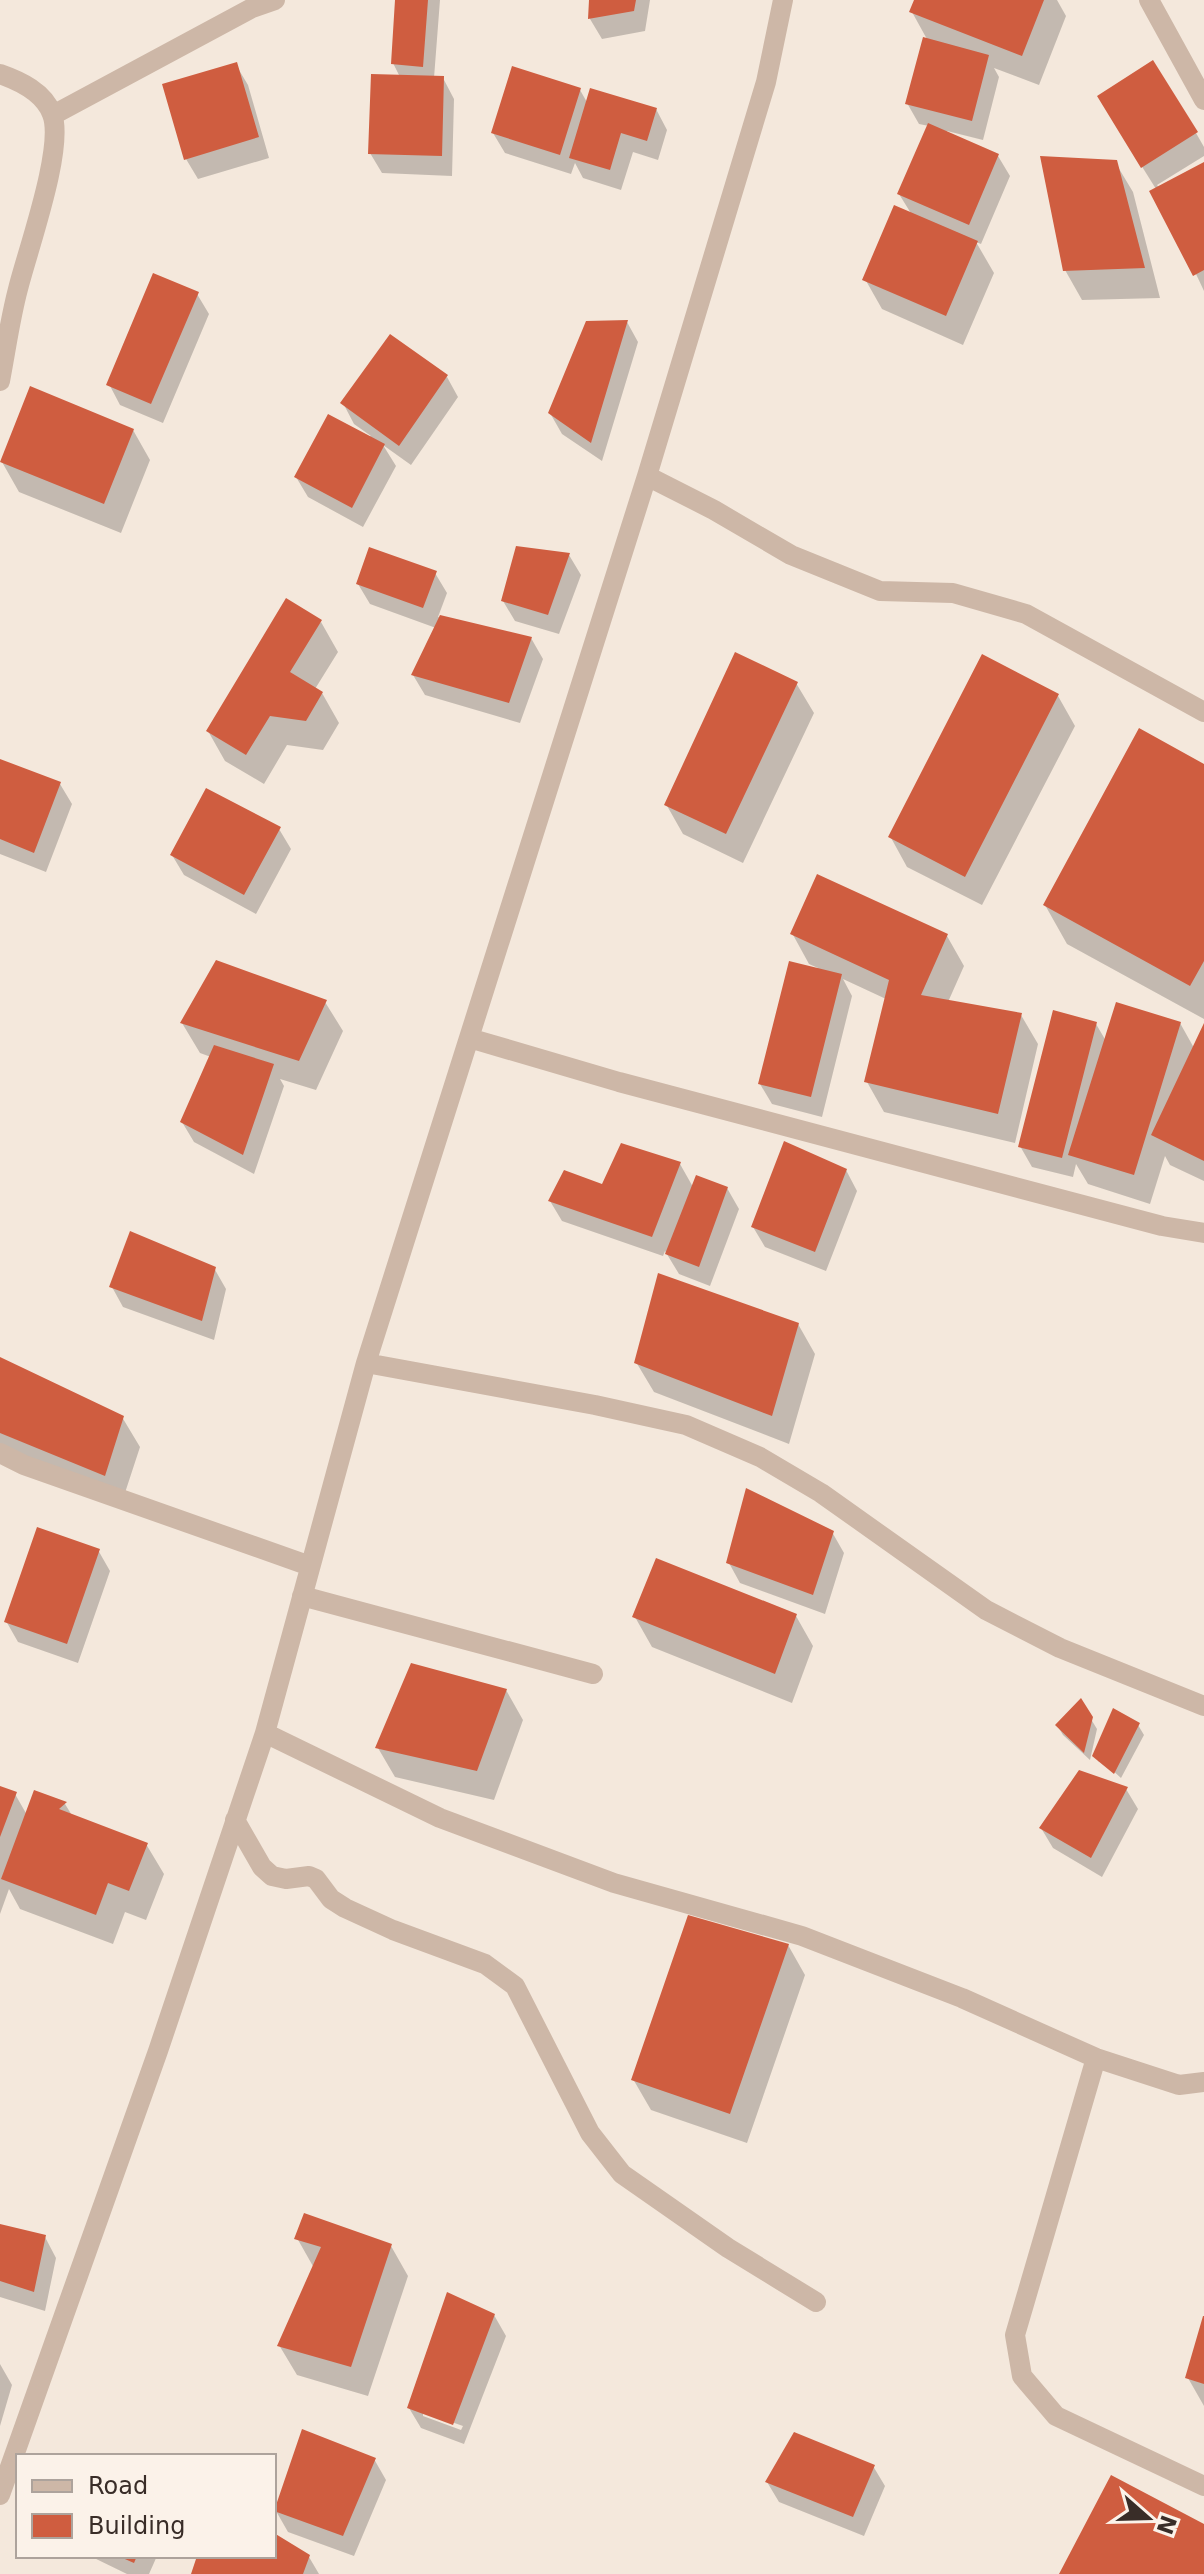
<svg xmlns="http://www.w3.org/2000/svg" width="1204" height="2574" viewBox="0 0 1204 2574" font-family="'DejaVu Sans',sans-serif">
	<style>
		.shadow { fill: #0003; fill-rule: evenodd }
		.building { fill: #cf5d40 }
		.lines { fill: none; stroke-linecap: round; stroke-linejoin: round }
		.minor { stroke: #cdb7a7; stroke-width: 20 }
	</style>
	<rect width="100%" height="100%" fill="#f4e8dc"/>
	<!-- shadow -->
	<path class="shadow" d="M 397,0 L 440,0 L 434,78 L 443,78 L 454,99 L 452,176 L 382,173 L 370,153 L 400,77 L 393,63 Z
		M 591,0 L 650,0 L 645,31 L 602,39 L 590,19 Z
		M 916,0 L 1057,0 L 1066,16 L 1039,85 L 994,68 L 999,77 L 983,140 L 947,131 L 946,133 L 998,156 L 1010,176 L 981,244 L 976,242 L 994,273 L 963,345 L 882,309 L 865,279 L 912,215 L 899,194 L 929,126 L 919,124 L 907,103 L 928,41 L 912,12 Z
		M 236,65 L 248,85 L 269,158 L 198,179 L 186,159 Z
		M 580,90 L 588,104 L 656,109 L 667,130 L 658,160 L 633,152 L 621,190 L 583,178 L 575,163 L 571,174 L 505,153 L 493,133 Z
		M 1111,117 L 1196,133 L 1204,147 L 1204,156 L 1157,185 L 1159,188 L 1204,164 L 1204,291 L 1156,189 Z
		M 1115,162 L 1133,192 L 1160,298 L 1082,300 L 1065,270 Z
		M 197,294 L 209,314 L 163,423 L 120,405 L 109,384 Z
		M 627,322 L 638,342 L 602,461 L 562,434 L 550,413 Z
		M 447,377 L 458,397 L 411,465 L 383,445 L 396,466 L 363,527 L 308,497 L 296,477 L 371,436 L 354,424 L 343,403 Z
		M 133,430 L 150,460 L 121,533 L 19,492 L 2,462 Z
		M 569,555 L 581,575 L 559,634 L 515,621 L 503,601 Z
		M 435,573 L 447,593 L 438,617 L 531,638 L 543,659 L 520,723 L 425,695 L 413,675 L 436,628 L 370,604 L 358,584 Z
		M 321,622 L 338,652 L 315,689 L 322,693 L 339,723 L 323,750 L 287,745 L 264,784 L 225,761 L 208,731 Z
		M 796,683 L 814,713 L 743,863 L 683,834 L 666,804 Z
		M 1058,696 L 1075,726 L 982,905 L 907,867 L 890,836 Z
		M 0,761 L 60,784 L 72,804 L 46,872 L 0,854 Z
		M 1204,766 L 1204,1019 L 1067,944 L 1045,905 Z
		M 279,829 L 291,849 L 256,914 L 184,875 L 172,855 Z
		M 792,933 L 947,936 L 964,966 L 948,1002 L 1021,1015 L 1038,1044 L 1015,1143 L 884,1112 L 867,1082 L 886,999 L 843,979 L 852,996 L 822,1117 L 772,1104 L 760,1084 L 818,968 L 809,964 Z
		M 325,1002 L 343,1031 L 316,1090 L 280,1079 L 284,1086 L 254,1174 L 194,1142 L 182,1122 L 211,1057 L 200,1053 L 182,1023 Z
		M 1180,1023 L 1194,1048 L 1204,1028 L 1204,1181 L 1170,1165 L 1165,1156 L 1150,1204 L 1088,1184 L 1076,1164 L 1073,1177 L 1032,1167 L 1020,1146 L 1096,1024 L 1106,1041 Z
		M 680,1164 L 693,1187 L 727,1188 L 739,1209 L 710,1286 L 679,1274 L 665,1251 L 663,1256 L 562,1221 L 550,1201 Z
		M 846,1170 L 857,1191 L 826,1271 L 765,1247 L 753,1227 Z
		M 214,1268 L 226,1289 L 214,1340 L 123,1307 L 112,1287 Z
		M 798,1324 L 815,1354 L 789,1444 L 654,1392 L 636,1362 Z
		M 0,1359 L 122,1417 L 140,1447 L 121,1505 L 0,1455 Z
		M 832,1532 L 844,1553 L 825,1614 L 740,1583 L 729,1563 Z
		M 98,1550 L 110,1571 L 78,1663 L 18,1642 L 6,1621 Z
		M 796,1616 L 813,1646 L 792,1703 L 652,1647 L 635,1617 Z
		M 506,1690 L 523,1720 L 494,1800 L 395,1777 L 378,1748 Z
		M 1080,1701 L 1097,1729 L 1090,1760 L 1063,1735 L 1057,1725 Z
		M 1138,1725 L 1144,1735 L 1121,1778 L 1099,1758 L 1099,1762 L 1095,1756 Z
		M 0,1788 L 15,1794 L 27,1815 L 36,1792 L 65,1804 L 73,1817 L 146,1844 L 164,1874 L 146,1920 L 125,1912 L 113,1944 L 20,1909 L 9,1889 L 0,1914 Z
		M 1126,1789 L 1138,1809 L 1102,1877 L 1053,1848 L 1041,1828 Z
		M 788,1945 L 805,1975 L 747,2143 L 651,2110 L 633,2079 Z
		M 0,2226 L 45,2237 L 56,2258 L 45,2311 L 0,2297 Z
		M 297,2238 L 391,2246 L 408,2276 L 368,2396 L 297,2375 L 279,2345 L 314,2268 Z
		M 494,2315 L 506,2336 L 464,2444 L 421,2428 L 409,2408 ZM 423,2412 L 463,2426 L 461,2430 L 423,2416 Z
		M 1204,2320 L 1204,2406 L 1188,2378 Z
		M 0,2364 L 12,2385 L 0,2426 Z
		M 374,2459 L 386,2480 L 354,2556 L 288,2532 L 276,2511 Z
		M 873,2466 L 885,2486 L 864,2536 L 779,2502 L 767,2482 Z
		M 274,2534 L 309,2557 L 319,2574 L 193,2574 L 199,2556 L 274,2556 Z
		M 90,2556 L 157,2556 L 149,2574 L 127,2574 Z"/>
	<!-- building -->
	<path class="building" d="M 395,0 L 428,0 L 423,67 L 391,64 Z
		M 589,0 L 636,0 L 634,11 L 588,19 Z
		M 914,0 L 1044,0 L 1022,56 L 909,12 Z
		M 923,37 L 989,55 L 972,121 L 905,104 Z
		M 1153,60 L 1198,132 L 1141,168 L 1097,96 Z
		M 237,62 L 259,137 L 184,160 L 162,84 Z
		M 512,66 L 581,88 L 560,155 L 491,133 Z
		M 371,74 L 444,76 L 442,156 L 368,154 Z
		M 590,88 L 657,108 L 647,141 L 621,133 L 610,170 L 569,158 Z
		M 928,123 L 999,154 L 969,225 L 897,194 Z
		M 1040,156 L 1117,160 L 1145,268 L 1063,271 Z
		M 1204,162 L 1204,270 L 1193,276 L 1149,191 Z
		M 894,205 L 978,241 L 946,316 L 862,280 Z
		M 153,273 L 199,292 L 151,404 L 106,385 Z
		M 628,320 L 591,443 L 548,413 L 586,321 Z
		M 390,334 L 448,375 L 399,446 L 340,403 Z
		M 30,386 L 134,429 L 104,504 L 0,462 Z
		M 328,414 L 385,444 L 352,508 L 294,477 Z
		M 516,546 L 570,553 L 548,615 L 501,601 Z
		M 369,547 L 437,571 L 423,608 L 356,584 Z
		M 286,598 L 322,620 L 290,672 L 323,692 L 306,721 L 270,716 L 246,755 L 206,731 Z
		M 440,615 L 532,637 L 509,703 L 411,675 Z
		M 735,652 L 798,682 L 726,834 L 664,805 Z
		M 982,654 L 1059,694 L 965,877 L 888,837 Z
		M 1139,728 L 1204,764 L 1204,961 L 1190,986 L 1043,905 Z
		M 0,759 L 61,782 L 34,853 L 0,839 Z
		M 206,788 L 281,827 L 244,895 L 170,855 Z
		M 817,874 L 948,934 L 921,995 L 1022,1013 L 998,1114 L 864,1082 L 889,980 L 790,934 Z
		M 216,960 L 327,1000 L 299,1061 L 180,1023 Z
		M 789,961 L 842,974 L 811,1097 L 758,1084 Z
		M 1116,1002 L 1181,1022 L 1134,1175 L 1068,1155 Z
		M 1053,1010 L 1097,1022 L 1062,1158 L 1018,1147 Z
		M 1204,1023 L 1204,1161 L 1151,1135 Z
		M 214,1045 L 274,1064 L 243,1155 L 180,1122 Z
		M 784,1141 L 847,1169 L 815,1252 L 751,1227 Z
		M 621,1143 L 681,1162 L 652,1237 L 548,1201 L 564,1170 L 602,1184 Z
		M 696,1175 L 728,1187 L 699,1267 L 665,1254 Z
		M 130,1231 L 216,1267 L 202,1321 L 109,1287 Z
		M 658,1273 L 799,1323 L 772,1416 L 634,1363 Z
		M 0,1357 L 124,1416 L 105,1476 L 0,1433 Z
		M 746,1488 L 834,1531 L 813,1595 L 726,1563 Z
		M 37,1527 L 100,1549 L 67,1644 L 4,1622 Z
		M 656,1558 L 797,1614 L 775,1674 L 632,1617 Z
		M 411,1663 L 507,1689 L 477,1771 L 375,1748 Z
		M 1081,1698 L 1093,1717 L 1084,1753 L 1055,1725 Z
		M 1113,1708 L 1140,1723 L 1114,1774 L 1092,1756 Z
		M 1079,1770 L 1128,1787 L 1091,1858 L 1039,1828 Z
		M 0,1786 L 17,1792 L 0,1837 Z
		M 34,1790 L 67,1802 L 59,1809 L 148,1843 L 129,1891 L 108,1883 L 96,1915 L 1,1879 Z
		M 688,1915 L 789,1944 L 730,2114 L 631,2080 Z
		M 304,2213 L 392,2244 L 351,2367 L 277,2346 L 321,2247 L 294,2239 Z
		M 0,2224 L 46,2235 L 34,2292 L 0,2281 Z
		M 447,2292 L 495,2314 L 453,2425 L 407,2408 Z
		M 1203,2316 L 1204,2316 L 1204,2384 L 1185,2378 Z
		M 302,2429 L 376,2458 L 343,2536 L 274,2511 Z
		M 794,2432 L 875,2465 L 853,2517 L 765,2482 Z
		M 1111,2475 L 1204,2524 L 1204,2574 L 1059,2574 Z
		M 274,2533 L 310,2555 L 303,2574 L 191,2574 L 197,2556 L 274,2556 Z
		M 118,2556 L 137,2556 L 134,2563 Z"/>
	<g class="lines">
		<!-- minor -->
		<path class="minor" d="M 1149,0 L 1204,100
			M 0,74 C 20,81 44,92 52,114 C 65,147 27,252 18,289 C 10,319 6,350 0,381
			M 53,115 L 252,8 L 275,0
			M 647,476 L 714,510 L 791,555 L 880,591 L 953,593 L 1026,614 L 1204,712
			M 469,1038 L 619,1082 L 1162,1226 L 1204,1233
			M 366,1363 L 595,1405 L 686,1425 L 760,1457 L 821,1493 L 986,1610 L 1060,1648 L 1204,1706
			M 0,1453 L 24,1465 L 310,1566
			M 302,1596 L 593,1674
			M 265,1733 L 440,1818 L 614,1883 L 802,1936 L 962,1998 L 1096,2058 L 1179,2085 L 1204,2082
			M 235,1820 L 262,1867 L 272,1876 L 286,1879 L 309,1876 L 316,1879 L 331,1899 L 345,1908 L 393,1930 L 485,1964 L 515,1986 L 590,2133 L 622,2174 L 728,2248 L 816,2302
			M 1096,2058 L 1015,2335 L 1022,2376 L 1056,2416 L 1204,2486
			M 0,2495 L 158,2051 L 265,1733 L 366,1363 L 647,476 L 766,82 L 783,0"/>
	</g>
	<!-- legend -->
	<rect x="16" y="2454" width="260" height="104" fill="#fbf2e9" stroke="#ada39c" stroke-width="2"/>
	<rect x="32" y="2480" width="40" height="12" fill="#cdb7a7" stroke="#ada39c" stroke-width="2"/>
	<text x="88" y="2494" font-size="24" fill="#392d28">Road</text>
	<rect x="32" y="2514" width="40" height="24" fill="#cf5d40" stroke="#ada39c" stroke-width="2"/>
	<text x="88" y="2534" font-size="24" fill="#392d28">Building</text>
	<!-- north arrow -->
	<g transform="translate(1148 2518) rotate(110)" stroke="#fbf2e9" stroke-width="6" paint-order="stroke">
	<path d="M0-6L14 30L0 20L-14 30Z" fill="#392d28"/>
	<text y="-12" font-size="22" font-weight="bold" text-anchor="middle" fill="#392d28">N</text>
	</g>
</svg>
